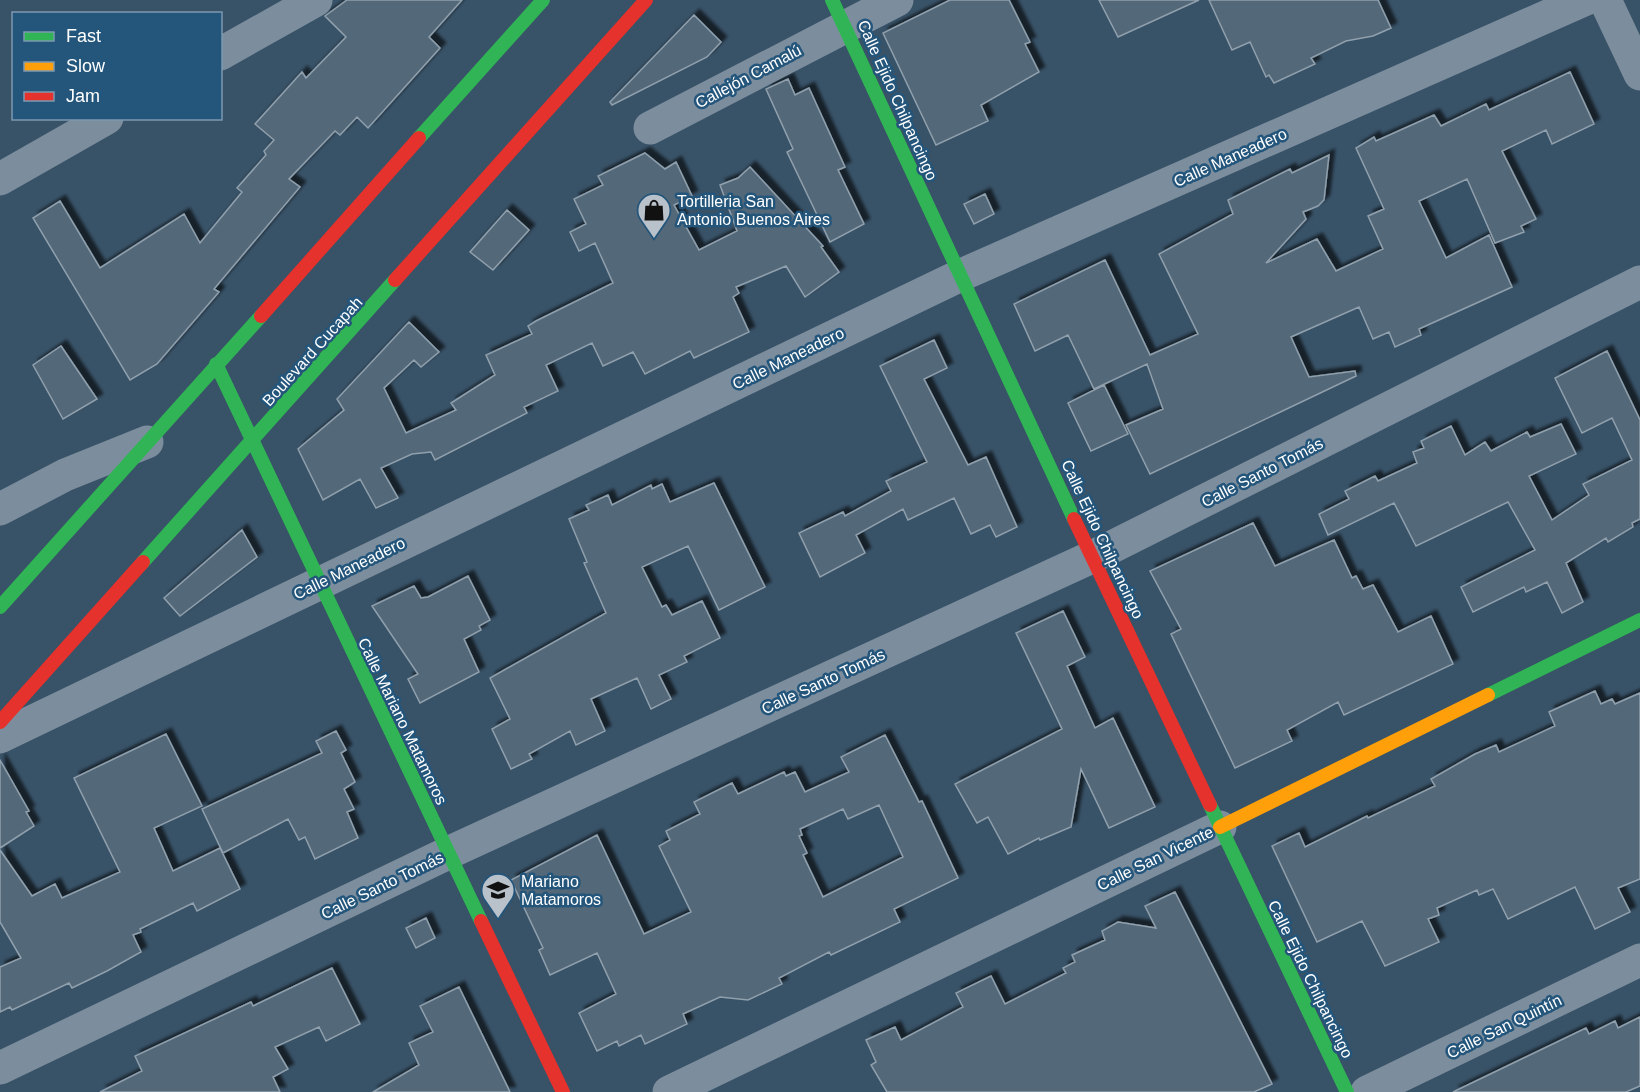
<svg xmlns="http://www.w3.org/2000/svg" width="1640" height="1092" viewBox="0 0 1640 1092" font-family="Arial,sans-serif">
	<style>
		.building { fill: #536879; stroke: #90a0ad; stroke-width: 1.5; fill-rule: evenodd; filter: url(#shadow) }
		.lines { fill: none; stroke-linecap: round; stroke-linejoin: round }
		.street { stroke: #7c8e9e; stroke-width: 33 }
		.fast { stroke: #30b455; stroke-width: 14 }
		.slow { stroke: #ff9f0a; stroke-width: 14 }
		.jam { stroke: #e5322d; stroke-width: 14 }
		.labels { text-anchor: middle; stroke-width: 5; stroke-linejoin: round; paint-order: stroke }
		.street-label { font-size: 16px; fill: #fff; stroke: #24557b }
		.poi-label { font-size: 16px; fill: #fff; stroke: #24557b; text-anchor: start }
	</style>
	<defs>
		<filter id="shadow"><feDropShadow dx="5.5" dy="-5.5" stdDeviation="1.5" flood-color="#0009"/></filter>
	</defs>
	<rect width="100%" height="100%" fill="#385267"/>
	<!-- building -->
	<path class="building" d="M 347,0 L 462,0 L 429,37 L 440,48 L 368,128 L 357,117 L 340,135 L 335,131 L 289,179 L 300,187 L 214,289 L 219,292 L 157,364 L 130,380 L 33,218 L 60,201 L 100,268 L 184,214 L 200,243 L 242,192 L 237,188 L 266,155 L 264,151 L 274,140 L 255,124 L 302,72 L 306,78 L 346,37 L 325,16 Z
		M 950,0 L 1009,0 L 1030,42 L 1025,44 L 1039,72 L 981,105 L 988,121 L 936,145 L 883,33 Z
		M 1099,0 L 1199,0 L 1118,37 Z
		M 1209,0 L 1378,0 L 1391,28 L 1373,36 L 1346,41 L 1311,58 L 1315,64 L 1274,83 L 1269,75 L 1266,77 L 1250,42 L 1232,50 Z
		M 694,15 L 721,42 L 707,57 L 612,105 L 610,102 Z
		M 1570,72 L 1594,124 L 1552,144 L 1546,130 L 1502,151 L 1536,219 L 1521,226 L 1524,232 L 1495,243 L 1467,179 L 1419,201 L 1446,258 L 1489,235 L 1512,287 L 1419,329 L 1421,335 L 1395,347 L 1389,332 L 1373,339 L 1359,307 L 1291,337 L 1309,377 L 1355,371 L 1356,376 L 1150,474 L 1126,425 L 1163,409 L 1147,364 L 1094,389 L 1068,335 L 1035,351 L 1014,304 L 1105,260 L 1150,355 L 1198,334 L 1159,254 L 1233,214 L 1228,200 L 1290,169 L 1292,173 L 1329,155 L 1324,200 L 1318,206 L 1303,212 L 1306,219 L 1266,263 L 1317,239 L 1336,271 L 1383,249 L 1368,216 L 1384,209 L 1356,148 L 1374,137 L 1376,141 L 1434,115 L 1441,126 L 1486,104 L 1489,110 Z
		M 788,79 L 795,95 L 809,88 L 845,167 L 838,170 L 864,224 L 830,242 L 787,152 L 793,149 L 766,89 Z
		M 645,153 L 665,169 L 676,162 L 692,196 L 674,205 L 699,250 L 737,231 L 720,185 L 738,178 L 750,167 L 823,246 L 821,247 L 839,272 L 805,297 L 786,266 L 736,287 L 739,293 L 733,297 L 749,332 L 694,358 L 690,351 L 645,374 L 633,352 L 603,366 L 592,343 L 546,365 L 558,391 L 524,407 L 527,413 L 435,460 L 431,452 L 412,454 L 381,468 L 398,498 L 376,508 L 360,479 L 323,500 L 298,449 L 344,410 L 337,399 L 409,322 L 439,352 L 421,367 L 414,360 L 384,388 L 406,433 L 456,410 L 451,403 L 495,375 L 486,355 L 532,334 L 528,326 L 536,321 L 613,283 L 595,243 L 579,251 L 570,232 L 586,224 L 574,199 L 603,185 L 598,176 Z
		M 985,194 L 994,214 L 974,224 L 964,204 Z
		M 507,210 L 529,230 L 493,270 L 470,252 Z
		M 934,340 L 947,368 L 924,379 L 968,465 L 986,457 L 1017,527 L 996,537 L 990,525 L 971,534 L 954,498 L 908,520 L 903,509 L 856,535 L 865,553 L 820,577 L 799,533 L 843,512 L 845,516 L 891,491 L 886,481 L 927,462 L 880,366 Z
		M 61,346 L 97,399 L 63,419 L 33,365 Z
		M 1607,351 L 1640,420 L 1640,519 L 1632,523 L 1633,527 L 1608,542 L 1606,538 L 1566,563 L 1583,602 L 1562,613 L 1547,582 L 1526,592 L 1524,587 L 1473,612 L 1461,587 L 1535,550 L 1508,502 L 1416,546 L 1394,503 L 1328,535 L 1319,514 L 1349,499 L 1345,491 L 1375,476 L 1378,481 L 1417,463 L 1413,452 L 1424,448 L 1421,441 L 1451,426 L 1465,455 L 1485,442 L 1491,451 L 1527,432 L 1530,437 L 1561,424 L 1576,454 L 1529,476 L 1552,520 L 1589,495 L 1583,484 L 1632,460 L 1612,418 L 1582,433 L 1555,378 Z
		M 1104,385 L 1128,434 L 1091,451 L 1068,403 Z
		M 714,483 L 765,587 L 719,610 L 688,546 L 642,567 L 662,607 L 666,605 L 672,615 L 702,601 L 720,638 L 684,656 L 687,662 L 659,675 L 671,699 L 651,709 L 637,678 L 591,699 L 605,731 L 576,745 L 570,731 L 529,754 L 532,759 L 511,769 L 492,729 L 510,719 L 490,678 L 606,613 L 584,563 L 587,562 L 569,519 L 589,510 L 586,505 L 608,495 L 612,505 L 651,485 L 652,489 L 662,484 L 670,502 Z
		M 1253,523 L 1275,566 L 1334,540 L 1352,578 L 1356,576 L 1363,589 L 1373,585 L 1398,632 L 1431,616 L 1453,664 L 1344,715 L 1338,702 L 1287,730 L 1292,741 L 1235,768 L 1171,634 L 1181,629 L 1150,571 Z
		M 242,530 L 257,557 L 180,616 L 164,598 Z
		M 468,576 L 490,620 L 479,626 L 481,630 L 464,639 L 479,672 L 420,703 L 408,679 L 418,674 L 372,606 L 414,586 L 421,598 L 428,597 Z
		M 1063,611 L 1085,657 L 1067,666 L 1095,728 L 1113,718 L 1155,807 L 1109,828 L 1081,769 L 1071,827 L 1040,840 L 1039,838 L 1008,854 L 988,817 L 977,823 L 955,784 L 1062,729 L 1016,633 Z
		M 1595,691 L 1601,704 L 1612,699 L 1615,704 L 1640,693 L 1640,879 L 1618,888 L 1630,912 L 1595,929 L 1575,887 L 1508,919 L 1493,889 L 1479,895 L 1477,890 L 1437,908 L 1439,915 L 1428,919 L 1439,942 L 1385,966 L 1362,921 L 1317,942 L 1272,846 L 1299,833 L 1305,847 L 1367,816 L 1368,818 L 1435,786 L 1431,779 L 1475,754 L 1496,745 L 1499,752 L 1555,726 L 1549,712 Z
		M 336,731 L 346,750 L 341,753 L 355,782 L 344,789 L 354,809 L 347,812 L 358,838 L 315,859 L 305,837 L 299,840 L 288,819 L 223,853 L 202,809 L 322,753 L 316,741 Z
		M 166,734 L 202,806 L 154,828 L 173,871 L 220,848 L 240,889 L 197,911 L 193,903 L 140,929 L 141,932 L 133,935 L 141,952 L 107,971 L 72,988 L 69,983 L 12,1010 L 10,1007 L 0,1012 L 0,967 L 21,958 L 0,922 L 0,850 L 32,896 L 55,884 L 62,898 L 120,872 L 74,778 Z
		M 885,735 L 919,802 L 922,801 L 958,878 L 894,909 L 900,922 L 831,955 L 829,952 L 779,978 L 782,984 L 748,1000 L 720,997 L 683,1014 L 687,1024 L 645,1044 L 641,1035 L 619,1046 L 617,1041 L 597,1051 L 579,1013 L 616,994 L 597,953 L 550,975 L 539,950 L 543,948 L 511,880 L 597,835 L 644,934 L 691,912 L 659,846 L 670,840 L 666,831 L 700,814 L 694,802 L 732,783 L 738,794 L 784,772 L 786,776 L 795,772 L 805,792 L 849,772 L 841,757 ZM 879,805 L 903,857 L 823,897 L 803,855 L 807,853 L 799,836 L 802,835 L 800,829 L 843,809 L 848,819 Z
		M 0,760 L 29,811 L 26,812 L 34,826 L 0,848 Z
		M 1175,892 L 1272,1084 L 1254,1092 L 887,1092 L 871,1065 L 876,1062 L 866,1040 L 895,1027 L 901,1040 L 963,1007 L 956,993 L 991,976 L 1005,1004 L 1066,973 L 1063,968 L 1075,962 L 1072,955 L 1105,940 L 1102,931 L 1118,922 L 1156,928 L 1145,906 Z
		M 426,918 L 435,938 L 416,948 L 406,928 Z
		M 332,968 L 360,1024 L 326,1041 L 319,1027 L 275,1047 L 288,1069 L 273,1077 L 280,1092 L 100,1092 L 142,1071 L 135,1056 L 251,1002 L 253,1006 Z
		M 459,987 L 510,1092 L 373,1092 L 419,1065 L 409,1043 L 433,1032 L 420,1006 Z
		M 1640,1017 L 1640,1086 L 1626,1092 L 1453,1092 L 1586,1028 L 1589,1034 L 1615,1021 L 1618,1028 Z"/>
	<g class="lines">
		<!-- street -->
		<path class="street" d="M 1605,0 L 1640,74
			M 220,54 L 316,0
			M 650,128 L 897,0
			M 0,179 L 107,118
			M 0,509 L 65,475 L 147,442
			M 0,737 L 959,276 L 1584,0
			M 0,1068 L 448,853 L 1094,556 L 1640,282
			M 669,1092 L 1220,827
			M 1367,1092 L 1640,960"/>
		<!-- fast -->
		<path class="fast" d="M 832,0 L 1074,519
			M 419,138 L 543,0
			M 216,364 L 481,921
			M 143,562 L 395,280
			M 0,607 L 261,316
			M 1488,695 L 1640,620
			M 1210,805 L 1347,1092"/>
		<!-- slow -->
		<path class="slow" d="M 1220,827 L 1488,695"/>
		<!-- jam -->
		<path class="jam" d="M 395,280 L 646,0
			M 261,316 L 419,138
			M 1074,519 L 1210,805
			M 0,722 L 143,562
			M 481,921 L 563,1092"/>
	</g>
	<!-- icons -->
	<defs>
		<symbol id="shop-pin" viewBox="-11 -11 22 30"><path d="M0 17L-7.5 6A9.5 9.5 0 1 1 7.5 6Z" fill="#b9c2ca" stroke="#24557b"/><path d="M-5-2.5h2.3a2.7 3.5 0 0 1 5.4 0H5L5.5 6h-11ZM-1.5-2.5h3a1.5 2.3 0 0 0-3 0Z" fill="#111"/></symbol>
		<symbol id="school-pin" viewBox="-11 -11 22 30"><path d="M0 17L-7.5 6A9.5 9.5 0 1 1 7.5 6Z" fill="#b9c2ca" stroke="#24557b"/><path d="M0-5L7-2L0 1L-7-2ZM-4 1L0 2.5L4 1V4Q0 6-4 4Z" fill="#111"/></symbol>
	</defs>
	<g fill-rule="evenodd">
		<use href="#shop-pin" x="635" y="191" width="38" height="52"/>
		<use href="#school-pin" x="479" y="871" width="38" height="52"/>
	</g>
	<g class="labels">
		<!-- street labels -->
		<g class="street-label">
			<text transform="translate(748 76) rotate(-28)" y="6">Callejón Camalú</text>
			<text transform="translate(898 100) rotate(66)" y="6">Calle Ejido Chilpancingo</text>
			<text transform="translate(1230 157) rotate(-24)" y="6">Calle Maneadero</text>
			<text transform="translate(312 351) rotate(-48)" y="6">Boulevard Cucapah</text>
			<text transform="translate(788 358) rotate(-26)" y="6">Calle Maneadero</text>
			<text transform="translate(1262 472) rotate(-27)" y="6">Calle Santo Tomás</text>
			<text transform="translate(1103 539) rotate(65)" y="6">Calle Ejido Chilpancingo</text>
			<text transform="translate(349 568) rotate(-26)" y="6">Calle Maneadero</text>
			<text transform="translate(823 681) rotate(-25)" y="6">Calle Santo Tomás</text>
			<text transform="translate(403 721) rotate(64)" y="6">Calle Mariano Matamoros</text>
			<text transform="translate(1155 858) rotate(-26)" y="6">Calle San Vicente</text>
			<text transform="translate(382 885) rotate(-26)" y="6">Calle Santo Tomás</text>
			<text transform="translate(1311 979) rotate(64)" y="6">Calle Ejido Chilpancingo</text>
			<text transform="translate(1504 1026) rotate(-26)" y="6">Calle San Quintín</text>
		</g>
		<!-- poi labels -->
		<g class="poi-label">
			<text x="677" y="207">Tortilleria San<tspan x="677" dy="18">Antonio Buenos Aires</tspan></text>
			<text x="521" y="887">Mariano<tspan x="521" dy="18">Matamoros</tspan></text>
		</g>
	</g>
	<!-- legend -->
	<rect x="12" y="12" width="210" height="108" fill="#24557b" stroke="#7c99b0" stroke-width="1.5"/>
	<rect x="24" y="32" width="30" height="9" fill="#30b455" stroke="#7c99b0" stroke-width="1.5"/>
	<text x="66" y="42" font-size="18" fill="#ffffff">Fast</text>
	<rect x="24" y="62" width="30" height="9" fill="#ff9f0a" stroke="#7c99b0" stroke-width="1.5"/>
	<text x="66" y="72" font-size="18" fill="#ffffff">Slow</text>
	<rect x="24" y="92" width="30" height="9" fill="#e5322d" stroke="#7c99b0" stroke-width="1.5"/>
	<text x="66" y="102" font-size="18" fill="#ffffff">Jam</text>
</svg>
